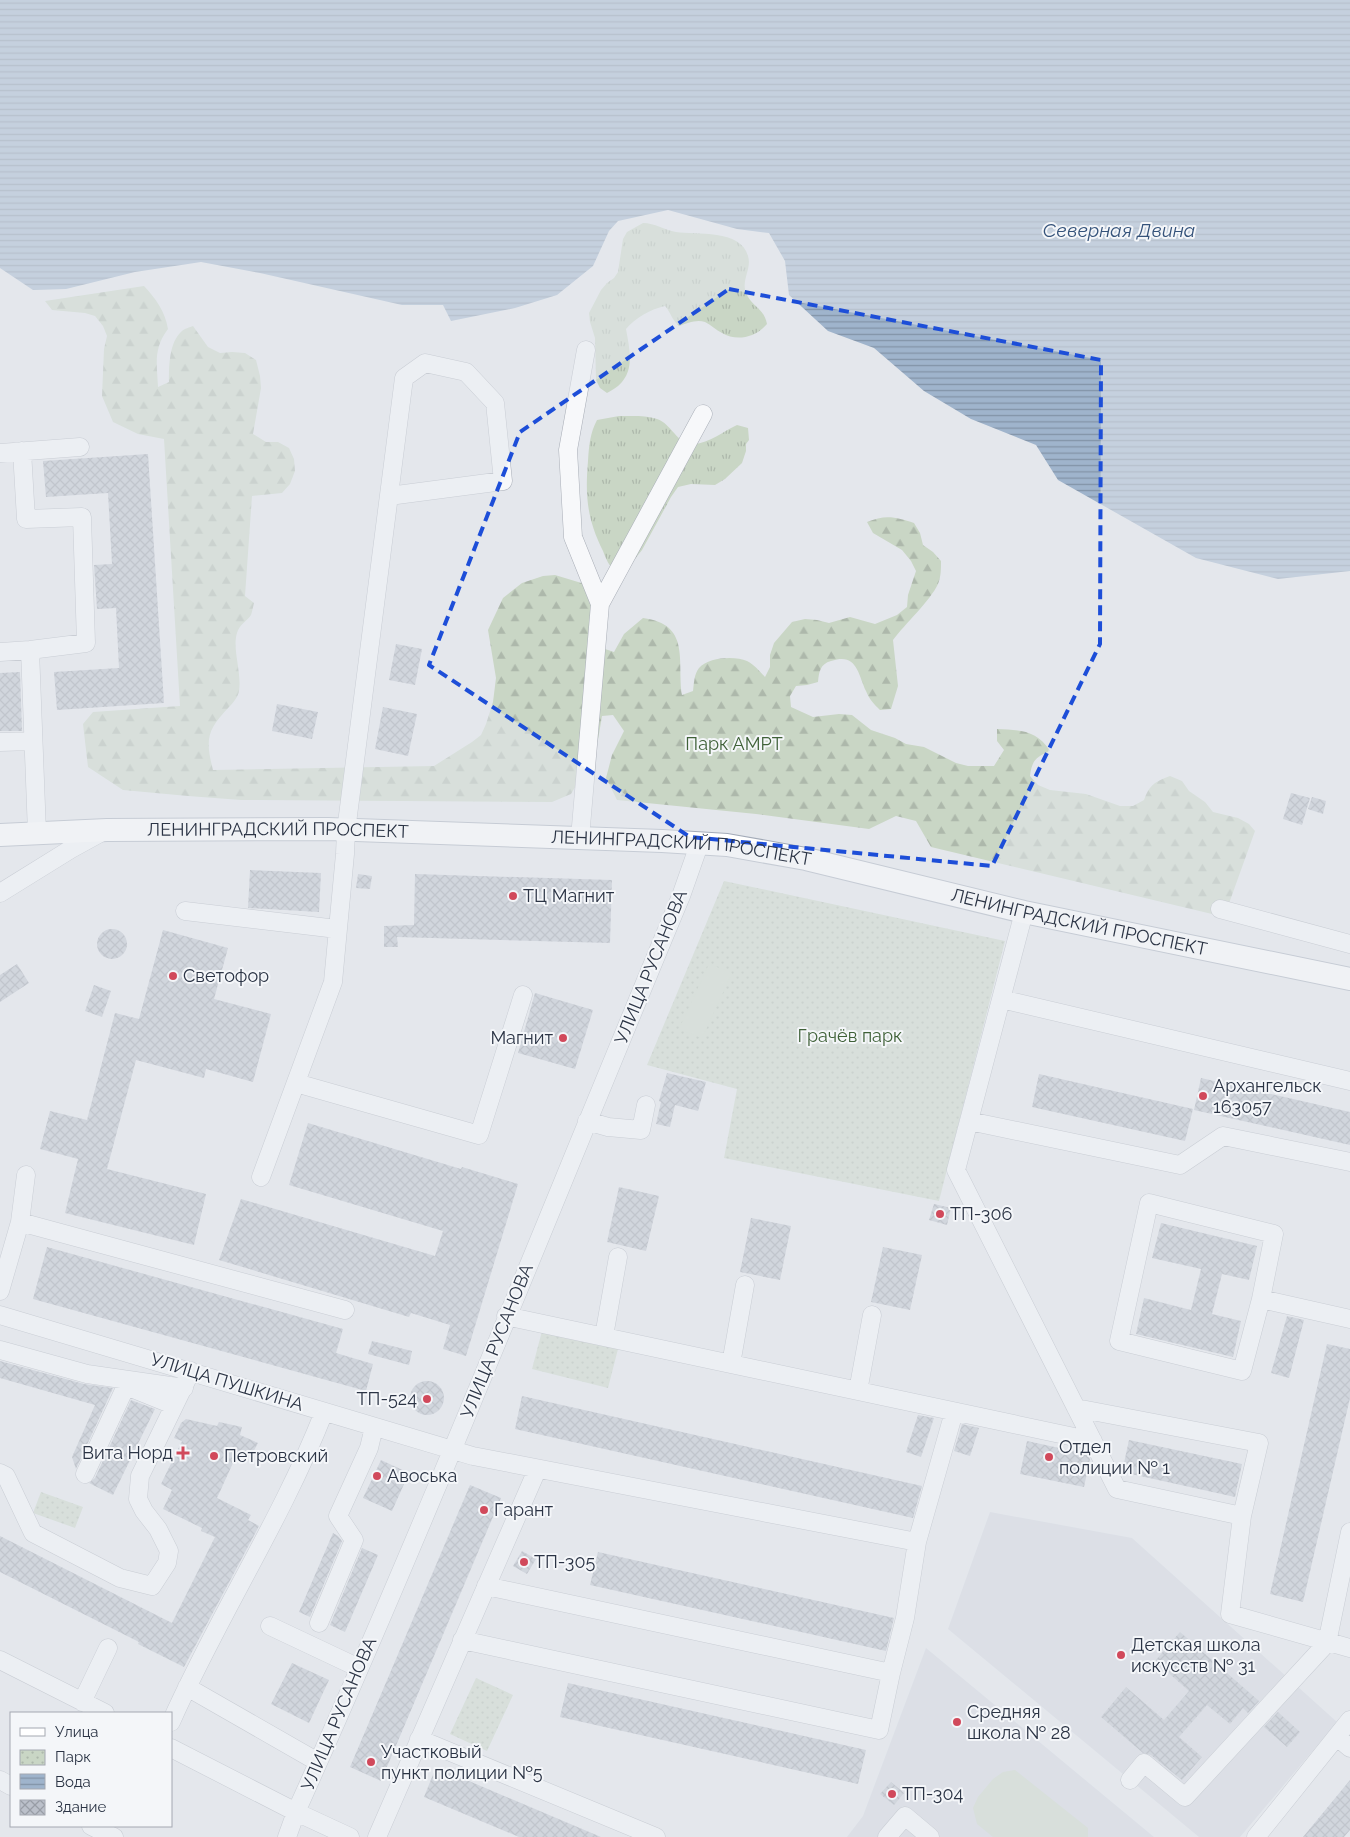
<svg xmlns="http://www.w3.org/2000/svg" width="1350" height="1837" viewBox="0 0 1350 1837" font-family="Raleway,sans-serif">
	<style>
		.built { fill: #d2d6de }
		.grass { fill: url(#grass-tufts) }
		.forest { fill: url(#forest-firs) }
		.park { fill: url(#park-dots) }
		.pitch { fill: #c9d6c5 }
		.water { fill: url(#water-rules) }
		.building { fill: url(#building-cross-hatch) }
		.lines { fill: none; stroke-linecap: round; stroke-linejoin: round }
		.minor-casing { stroke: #a9aeb7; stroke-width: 19 }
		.major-casing { stroke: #a3abb8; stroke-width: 24 }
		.minor { stroke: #f7f8fa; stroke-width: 18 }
		.major { stroke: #fff; stroke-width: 22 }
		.marked { fill: none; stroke: #1d4ed8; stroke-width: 4; stroke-dasharray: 10 6; stroke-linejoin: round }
		.poi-dot { fill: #d1495b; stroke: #f4f6f9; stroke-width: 2 }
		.labels { text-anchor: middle; stroke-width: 4; stroke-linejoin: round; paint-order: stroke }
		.park-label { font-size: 18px; fill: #3f6138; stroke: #f4f6f9 }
		.street-label { font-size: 18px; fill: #2b3445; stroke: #f4f6f9 }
		.poi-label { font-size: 18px; fill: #2b3445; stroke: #f4f6f9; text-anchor: start }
		.water-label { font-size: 19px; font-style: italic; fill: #34527a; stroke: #f4f6f9 }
	</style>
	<defs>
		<pattern id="grass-tufts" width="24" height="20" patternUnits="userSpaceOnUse" patternTransform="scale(1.25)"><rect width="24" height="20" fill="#c9d6c5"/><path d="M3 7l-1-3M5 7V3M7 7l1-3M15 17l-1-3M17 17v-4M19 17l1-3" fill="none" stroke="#adb8ab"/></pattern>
		<pattern id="forest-firs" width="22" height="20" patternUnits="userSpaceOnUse" patternTransform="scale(1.25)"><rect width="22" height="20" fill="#c9d6c5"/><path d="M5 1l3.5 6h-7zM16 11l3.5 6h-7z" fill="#adb8ab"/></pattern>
		<pattern id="park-dots" width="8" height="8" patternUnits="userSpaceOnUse" patternTransform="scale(1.25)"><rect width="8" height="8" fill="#c9d6c5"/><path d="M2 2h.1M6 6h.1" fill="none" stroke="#adb8ab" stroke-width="1.8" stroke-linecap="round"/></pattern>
		<pattern id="water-rules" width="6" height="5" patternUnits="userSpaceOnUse" patternTransform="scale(1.25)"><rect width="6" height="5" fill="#9fb4cc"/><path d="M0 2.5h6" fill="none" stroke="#8293a7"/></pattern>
		<pattern id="building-cross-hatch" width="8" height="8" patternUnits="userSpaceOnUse" patternTransform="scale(1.25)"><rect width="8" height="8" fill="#bbc0ca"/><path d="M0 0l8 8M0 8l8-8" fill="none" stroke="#989da6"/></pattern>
	</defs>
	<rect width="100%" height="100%" fill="#e4e7ec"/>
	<!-- built -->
	<path class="built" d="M 990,1512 L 1132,1538 L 1337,1722 L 1240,1837 L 1199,1837 L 948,1629 Z
		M 926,1648 L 1154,1837 L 847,1837 L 863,1816 Z"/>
	<!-- grass -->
	<path class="grass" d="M 643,223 C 655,223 664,230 676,232 C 696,235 741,229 748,256 C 752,269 741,280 746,293 C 752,307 764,308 767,324 C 756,337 737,342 722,333 C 716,330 711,325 705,322 C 697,319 687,323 679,326 C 672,320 671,313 665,306 C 651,309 635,318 626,329 C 631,356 636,379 607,393 L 600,388 L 596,380 L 595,338 L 590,322 L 589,313 L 601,290 L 607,283 L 614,278 L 618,272 L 623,239 L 627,232 Z
		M 619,416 C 631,416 646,415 657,419 C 672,424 677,445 694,444 C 709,443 724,431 737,425 L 748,428 L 749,440 L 746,444 L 746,451 L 742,463 L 725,479 L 715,485 L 691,484 L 678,487 L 671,497 L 642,550 L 627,569 L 615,571 C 609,566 606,559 603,551 C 587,519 585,496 588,461 C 589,446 590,433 597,420 Z"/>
	<!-- forest -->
	<path class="forest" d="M 144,286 C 156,299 165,311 168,329 C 153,349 157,364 158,387 L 169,382 C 169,366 169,342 182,331 C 184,329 190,327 193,326 L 208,347 L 220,353 L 232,352 L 245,353 L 256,360 L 260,376 L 261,388 L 253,434 L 266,442 L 278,442 L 289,448 L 294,459 L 295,471 L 290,484 L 282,493 L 252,496 L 245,596 L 254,603 C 253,607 252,612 251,615 C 247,621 239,625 237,633 C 232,649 242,672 239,691 C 238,697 233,703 229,707 C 207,730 205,739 213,770 L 434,766 L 472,742 L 481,735 L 486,724 L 493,702 L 496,678 L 488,630 L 503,598 L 522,583 L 543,576 L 555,575 L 588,585 L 605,649 L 614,652 L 624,634 L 643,618 C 691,624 677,661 682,695 L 693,691 C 694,684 694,674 699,668 C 709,657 735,656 747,661 C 755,665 759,671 765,677 L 770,667 L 770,655 L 774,643 L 792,622 L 805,619 L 817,620 L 829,623 L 850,617 L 875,624 L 897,615 L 907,607 L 908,595 L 916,571 L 911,561 L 902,550 L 873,533 L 867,522 C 885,514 897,517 914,523 L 920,533 L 923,545 L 933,552 L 941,561 C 941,569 941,577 938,584 C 930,601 905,624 893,640 L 898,686 L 891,709 L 880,710 C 874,704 869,699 866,691 C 858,674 857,652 831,661 C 820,664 819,672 818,682 L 807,685 L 796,686 L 790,696 L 791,707 L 813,717 L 839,714 L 852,715 L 871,730 L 895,738 L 906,744 L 924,747 L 956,763 L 968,766 L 994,766 L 1004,750 L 997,741 L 997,729 C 1020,730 1037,730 1050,751 C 1036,757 1032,760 1030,776 L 1038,785 L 1050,790 L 1086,794 L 1120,806 L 1133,806 L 1144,800 C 1150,784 1155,782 1170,776 L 1182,781 L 1189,791 L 1205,802 L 1213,812 L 1238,818 L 1249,824 L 1255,831 L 1227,909 L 1212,914 L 931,847 L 916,821 L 896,816 L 869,829 L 756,814 L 617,800 L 606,778 L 612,755 L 624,731 L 613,715 L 602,716 L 598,740 L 584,772 L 571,794 L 552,802 L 241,800 L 188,796 L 123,790 L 88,767 L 83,724 L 93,712 L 180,706 L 164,439 L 138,434 L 113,422 L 102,396 L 104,349 L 107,336 L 103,326 L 95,316 L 85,313 L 52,310 L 45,301 Z"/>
	<!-- park -->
	<path class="park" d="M 724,881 L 1005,941 L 939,1201 L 724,1158 L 737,1089 L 647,1065 Z
		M 542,1331 L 618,1349 L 608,1388 L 532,1369 Z
		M 41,1492 L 83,1507 L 75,1528 L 33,1513 Z
		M 476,1678 L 513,1695 L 487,1751 L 450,1734 Z"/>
	<!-- pitch -->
	<path class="pitch" d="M 709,964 L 732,973 L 702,1038 L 679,1029 Z
		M 1015,1770 L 1088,1828 L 1088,1837 L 993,1837 L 977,1824 L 973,1808 L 978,1797 L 993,1779 L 1003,1772 Z"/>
	<!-- water -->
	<path class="water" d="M 0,0 L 1350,0 L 1350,571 L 1278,579 L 1196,558 L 1058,480 L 1036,445 L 971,419 L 924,391 L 874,348 L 828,331 L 789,295 L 785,261 L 769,233 L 737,229 L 668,210 L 618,221 L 609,231 L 593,266 L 557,295 L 515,308 L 451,321 L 443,305 L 402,305 L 260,273 L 201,262 L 135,272 L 66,289 L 33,290 L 0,268 Z"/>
	<!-- building -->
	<path class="building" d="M 148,454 L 164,703 L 57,710 L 54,672 L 119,668 L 116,608 L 97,609 L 94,565 L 112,564 L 108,493 L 46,497 L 43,461 Z
		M 396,644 L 422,649 L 415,685 L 389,680 Z
		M 20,672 L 22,731 L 0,731 L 0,673 Z
		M 277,704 L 318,712 L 312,739 L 272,731 Z
		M 383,707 L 417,714 L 408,756 L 375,749 Z
		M 1291,793 L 1310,798 L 1302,825 L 1283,819 Z
		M 1312,797 L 1326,801 L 1323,814 L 1308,809 Z
		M 250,870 L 321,873 L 319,912 L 248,908 Z
		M 358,874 L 372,876 L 370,889 L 356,888 Z
		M 415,874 L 612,880 L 610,943 L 397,937 L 398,947 L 384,947 L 384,926 L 414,925 Z
		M97 944a15 15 0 1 1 30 0a15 15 0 1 1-30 0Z
		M 163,930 L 228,948 L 214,999 L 271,1014 L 253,1082 L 206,1069 L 204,1078 L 136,1060 L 107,1169 L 206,1194 L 194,1245 L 65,1213 L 78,1159 L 40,1149 L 50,1111 L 87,1120 L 115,1013 L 139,1019 Z
		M 17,964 L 29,983 L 0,1002 L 0,975 Z
		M 94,985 L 111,991 L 102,1017 L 85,1011 Z
		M 535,993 L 593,1010 L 575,1069 L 518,1053 Z
		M 667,1073 L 706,1082 L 698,1111 L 675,1105 L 670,1127 L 656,1124 L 661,1102 L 659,1101 Z
		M 1039,1074 L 1193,1109 L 1185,1141 L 1032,1107 Z
		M 1201,1078 L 1350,1112 L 1350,1145 L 1194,1110 Z
		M 308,1123 L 461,1169 L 462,1167 L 518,1184 L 466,1356 L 443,1349 L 450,1325 L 411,1313 L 409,1317 L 219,1260 L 241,1199 L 435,1256 L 443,1231 L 289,1185 Z
		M 619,1187 L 659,1196 L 646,1251 L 607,1242 Z
		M 934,1204 L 951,1208 L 947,1225 L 929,1220 Z
		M 751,1218 L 791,1226 L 780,1280 L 740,1272 Z
		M 1161,1223 L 1257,1246 L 1249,1280 L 1222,1274 L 1212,1314 L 1241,1321 L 1233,1357 L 1136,1334 L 1144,1298 L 1191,1310 L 1201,1269 L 1152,1258 Z
		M 47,1247 L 343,1329 L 336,1353 L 373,1364 L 366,1391 L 33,1299 Z
		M 883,1247 L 922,1255 L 910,1310 L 871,1302 Z
		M 1287,1316 L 1304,1320 L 1289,1378 L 1271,1373 Z
		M 372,1341 L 412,1351 L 409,1365 L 368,1354 Z
		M 1327,1344 L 1350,1349 L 1350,1398 L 1303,1602 L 1270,1594 Z
		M 0,1361 L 84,1384 L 113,1388 L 76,1469 L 72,1457 L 95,1405 L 0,1378 Z
		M410 1398a17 17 0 1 1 34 0a17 17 0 1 1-34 0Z
		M 522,1396 L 922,1486 L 913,1518 L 515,1429 Z
		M 131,1400 L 155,1409 L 113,1495 L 89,1483 L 95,1478 Z
		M 918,1415 L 934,1418 L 921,1457 L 906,1452 Z
		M 186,1419 L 217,1426 L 219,1422 L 242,1427 L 240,1435 L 258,1443 L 250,1458 L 238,1452 L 217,1498 L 251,1515 L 248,1520 L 259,1526 L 184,1667 L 138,1644 L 139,1642 L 0,1572 L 0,1536 L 172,1623 L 215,1537 L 201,1531 L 202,1528 L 163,1509 L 172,1490 L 161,1484 L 182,1441 L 174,1438 L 181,1423 Z
		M 962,1424 L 979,1428 L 970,1456 L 954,1451 Z
		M 1129,1440 L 1242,1464 L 1235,1497 L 1122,1472 Z
		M 1027,1441 L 1087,1454 L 1090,1459 L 1084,1487 L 1020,1474 Z
		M 381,1460 L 409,1473 L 392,1511 L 363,1498 Z
		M 470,1485 L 501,1498 L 381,1781 L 350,1767 Z
		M 333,1533 L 338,1536 L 342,1541 L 310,1617 L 299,1612 Z
		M 362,1548 L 378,1555 L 345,1632 L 330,1625 Z
		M 522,1551 L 536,1559 L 527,1574 L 513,1566 Z
		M 598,1552 L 894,1618 L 886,1651 L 590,1585 Z
		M 1180,1632 L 1259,1701 L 1248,1713 L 1243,1708 L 1230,1724 L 1207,1705 L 1179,1737 L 1202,1757 L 1182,1780 L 1151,1755 L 1143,1753 L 1101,1717 L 1126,1687 L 1164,1720 L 1189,1691 L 1155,1661 Z
		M 292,1663 L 329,1680 L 309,1723 L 271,1704 Z
		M 568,1683 L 866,1750 L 858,1784 L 560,1717 Z
		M 1278,1712 L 1300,1732 L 1287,1747 L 1264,1727 Z
		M 436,1767 L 601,1837 L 519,1837 L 424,1797 Z
		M 1350,1780 L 1350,1830 L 1344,1837 L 1303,1837 Z
		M 891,1782 L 904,1793 L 894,1805 L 880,1794 Z"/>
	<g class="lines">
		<defs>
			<path id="minor" d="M 586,350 L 568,450 L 573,537 L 600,604
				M 0,453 L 80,447
				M 30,650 L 37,833
				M 0,652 L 30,650 L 86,643 L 82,517 L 26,519 L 22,451
				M 0,742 L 33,741
				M 580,838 L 600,604 L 703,414
				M 0,893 L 71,849 L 102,832
				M 1220,909 L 1350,944
				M 185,911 L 337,929
				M 1024,912 L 956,1170 L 1117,1489 L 1242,1516 L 1230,1614 L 1350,1648
				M 1001,999 L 1350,1081
				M 296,1083 L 479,1135 L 523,995
				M 587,1121 L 608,1127 L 641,1130 L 646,1105
				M 969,1121 L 1180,1165 L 1223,1136 L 1350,1162
				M 261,1177 L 333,982 L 345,854 L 346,831 L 404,378 L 425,363 L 466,372 L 495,403 L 503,481 L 389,496
				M 1149,1203 L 1274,1234 L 1261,1299 L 1242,1371 L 1119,1341 Z
				M 20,1222 L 345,1310
				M 0,1291 L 20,1222 L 26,1175
				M 1261,1299 L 1350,1319
				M 0,1315 L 473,1456 L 917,1542
				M 506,1316 L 1093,1441
				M 604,1336 L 618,1257
				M 0,1350 L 87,1374 L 184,1388
				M 731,1364 L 745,1285
				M 858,1391 L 872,1315
				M 1076,1408 L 1259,1443 L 1242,1516
				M 0,1473 L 6,1476 L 33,1533 L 120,1578 L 152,1586 L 167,1563 L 169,1551 L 158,1529 L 144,1511 L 138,1499 L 140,1476 L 191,1371
				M 85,1474 L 126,1386 L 173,1405
				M 486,1586 L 891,1673
				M 319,1623 L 354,1540 L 338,1516 L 369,1448 L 374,1427
				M 270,1626 L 359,1668
				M 462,1640 L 879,1730 L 891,1673 L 905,1618 L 917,1542 L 954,1412
				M 0,1660 L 105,1713
				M 187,1687 L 318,1762
				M 82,1702 L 108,1648
				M 171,1722 C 218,1616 282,1519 324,1412
				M 1337,1737 L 1350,1748
				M 419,1739 L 656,1837
				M 171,1748 L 296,1812 L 350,1837
				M 0,1780 L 11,1786
				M 1130,1780 L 1144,1763 L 1185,1797 L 1327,1643 L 1350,1532
				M 91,1826 L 114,1837
				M 287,1837 L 296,1812 C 432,1510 553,1202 681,896 L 700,842
				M 377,1837 L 537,1470
				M 887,1837 L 905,1816 L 930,1837
				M 1256,1837 L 1350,1720"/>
			<g id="major">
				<path id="s1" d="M 0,835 L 107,830 L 328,829 L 662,841 L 727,845 L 806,859 L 1024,912 L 1350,979"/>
			</g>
		</defs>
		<!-- minor casing -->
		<use href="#minor" class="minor-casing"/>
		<!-- major casing -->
		<use href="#major" class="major-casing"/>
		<!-- minor -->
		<use href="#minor" class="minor"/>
		<!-- major -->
		<use href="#major" class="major"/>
	</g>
	<!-- marked area -->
	<path d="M0 0H1350V1837H0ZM 729,289 L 1101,360 L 1100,644 L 992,866 L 690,837 L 429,665 L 520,432 Z" fill="#e4e7ec" fill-opacity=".55" fill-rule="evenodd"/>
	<path class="marked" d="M 729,289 L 1101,360 L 1100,644 L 992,866 L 690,837 L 429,665 L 520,432 Z"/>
	<!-- markers -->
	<g class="poi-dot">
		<circle cx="513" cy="896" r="5"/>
		<circle cx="173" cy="976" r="5"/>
		<circle cx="563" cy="1038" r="5"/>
		<circle cx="1203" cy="1096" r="5"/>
		<circle cx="940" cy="1214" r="5"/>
		<circle cx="427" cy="1399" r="5"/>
		<path d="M180.5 1445.5h5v5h5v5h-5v5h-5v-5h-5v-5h5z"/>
		<circle cx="214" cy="1456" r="5"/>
		<circle cx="1049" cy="1457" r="5"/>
		<circle cx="377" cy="1476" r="5"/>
		<circle cx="484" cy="1510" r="5"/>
		<circle cx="524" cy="1562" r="5"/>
		<circle cx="1121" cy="1655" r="5"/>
		<circle cx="957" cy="1722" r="5"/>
		<circle cx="371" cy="1762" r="5"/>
		<circle cx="892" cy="1794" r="5"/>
	</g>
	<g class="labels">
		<!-- park labels -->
		<g class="park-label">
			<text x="734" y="750">Парк АМРТ</text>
			<text x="850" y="1042">Грачёв парк</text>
		</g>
		<!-- street labels -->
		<g class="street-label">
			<text dy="6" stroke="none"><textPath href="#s1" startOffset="278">ЛЕНИНГРАДСКИЙ ПРОСПЕКТ</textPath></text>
			<text dy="6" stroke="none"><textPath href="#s1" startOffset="682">ЛЕНИНГРАДСКИЙ ПРОСПЕКТ</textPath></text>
			<text dy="6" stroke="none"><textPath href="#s1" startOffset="1088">ЛЕНИНГРАДСКИЙ ПРОСПЕКТ</textPath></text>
			<text transform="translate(651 967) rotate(-68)" y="6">УЛИЦА РУСАНОВА</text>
			<text transform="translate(497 1341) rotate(-68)" y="6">УЛИЦА РУСАНОВА</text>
			<text transform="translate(227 1382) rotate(17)" y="6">УЛИЦА ПУШКИНА</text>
			<text transform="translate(339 1714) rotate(-67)" y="6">УЛИЦА РУСАНОВА</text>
		</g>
		<!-- poi labels -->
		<g class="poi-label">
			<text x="523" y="902">ТЦ Магнит</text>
			<text x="183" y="982">Светофор</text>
			<text x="553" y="1044" text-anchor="end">Магнит</text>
			<text x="1213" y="1092">Архангельск<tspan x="1213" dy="21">163057</tspan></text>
			<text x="950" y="1220">ТП-306</text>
			<text x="417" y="1405" text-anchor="end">ТП-524</text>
			<text x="1059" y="1453">Отдел<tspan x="1059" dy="21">полиции № 1</tspan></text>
			<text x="173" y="1459" text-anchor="end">Вита Норд</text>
			<text x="224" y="1462">Петровский</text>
			<text x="387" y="1482">Авоська</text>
			<text x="494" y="1516">Гарант</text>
			<text x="534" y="1568">ТП-305</text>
			<text x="1131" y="1651">Детская школа<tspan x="1131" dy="21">искусств № 31</tspan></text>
			<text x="967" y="1718">Средняя<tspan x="967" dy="21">школа № 28</tspan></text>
			<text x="381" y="1758">Участковый<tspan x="381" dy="21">пункт полиции №5</tspan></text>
			<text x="902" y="1800">ТП-304</text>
		</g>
		<!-- water labels -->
		<g class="water-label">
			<text x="1119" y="237">Северная Двина</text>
		</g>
	</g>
	<!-- legend -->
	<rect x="10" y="1712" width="162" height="115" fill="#f4f6f9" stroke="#a4a8b1"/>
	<rect x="20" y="1728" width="25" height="8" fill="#ffffff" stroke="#a4a8b1"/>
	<text x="55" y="1737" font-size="15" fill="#2b3445">Улица</text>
	<rect x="20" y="1750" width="25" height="15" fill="url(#park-dots)" stroke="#a4a8b1"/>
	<text x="55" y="1762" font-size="15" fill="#2b3445">Парк</text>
	<rect x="20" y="1774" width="25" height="15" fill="url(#water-rules)" stroke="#a4a8b1"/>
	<text x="55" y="1787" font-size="15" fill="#2b3445">Вода</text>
	<rect x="20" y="1800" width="25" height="15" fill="url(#building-cross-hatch)" stroke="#a4a8b1"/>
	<text x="55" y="1812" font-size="15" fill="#2b3445">Здание</text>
</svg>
